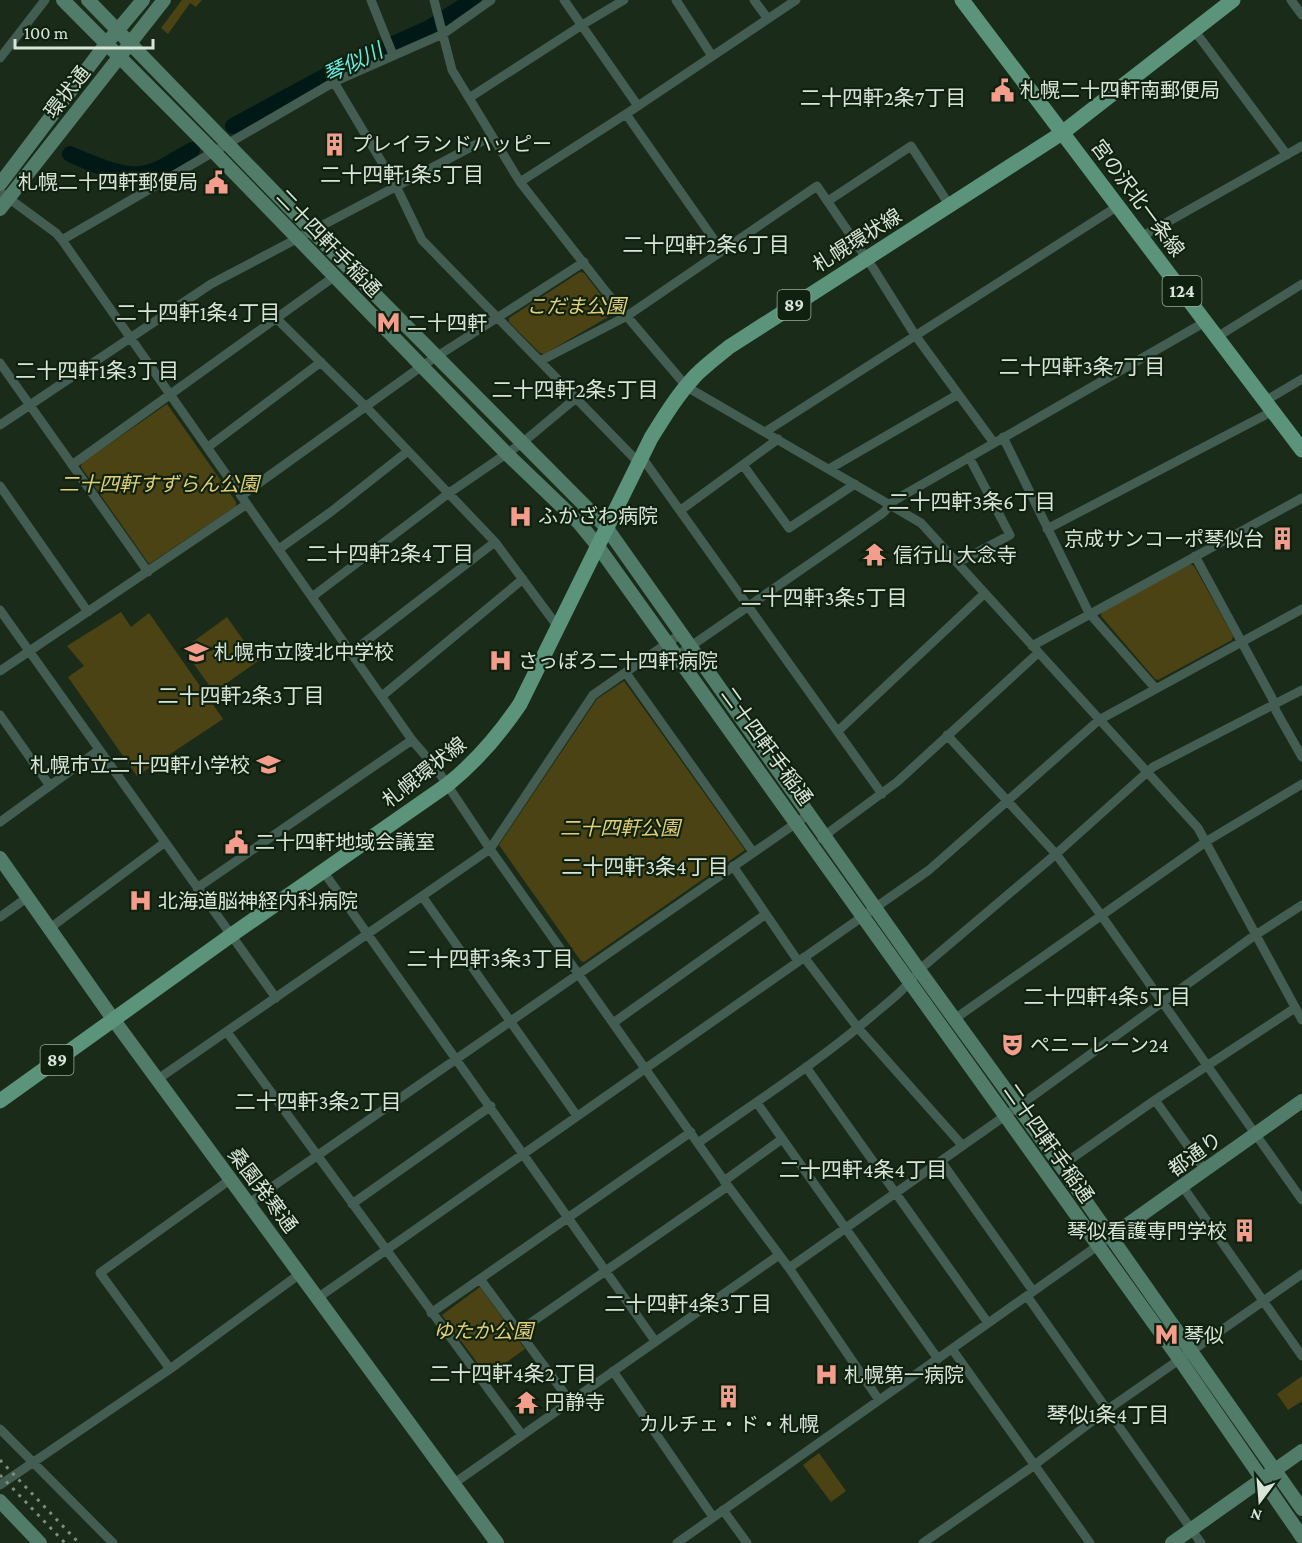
<svg xmlns="http://www.w3.org/2000/svg" width="1302" height="1543" viewBox="0 0 1302 1543" font-family="'Crimson Pro','Noto Sans JP',serif">
	<style>
		.green { fill: #4c4315 }
		.lines { fill: none; stroke-linecap: round; stroke-linejoin: round }
		.river { stroke: #001917; stroke-width: 16 }
		.street { stroke: #435d52; stroke-width: 9 }
		.secondary { stroke: #517c69; stroke-width: 14 }
		.primary { stroke: #5b937b; stroke-width: 15 }
		.rail { stroke: #7f8e7e; stroke-width: 3; stroke-dasharray: 3 6; stroke-linecap: butt }
		.labels { text-anchor: middle; stroke-width: 4.5; stroke-linejoin: round; paint-order: stroke }
		.shield { fill: #10220f; stroke: #9daa9c; stroke-width: 1.5 }
		.shield-label { font-size: 18px; font-weight: bold; fill: #d9e5d8 }
		.poi-label { font-size: 20px; fill: #d9e5d8; stroke: #10220f; text-anchor: start }
		.street-label { font-size: 20px; fill: #d9e5d8; stroke: #10220f }
		.park-label { font-size: 20px; font-style: italic; fill: #e2cf75; stroke: #10220f }
		.water-label { font-size: 21px; font-style: italic; fill: #6ce9df; stroke: #10220f }
		.neighbourhood-label { font-size: 21px; fill: #d9e5d8; stroke: #10220f }
	</style>
	<rect width="100%" height="100%" fill="#1a2c19"/>
	<!-- green -->
	<path class="green" d="M 182,0 L 202,0 L 196,7 L 190,3 L 168,34 L 161,28 Z
		M 580,272 L 584,273 L 615,313 L 544,354 L 540,353 L 509,322 L 509,318 Z
		M 167,404 L 236,502 L 236,506 L 149,564 L 81,467 L 82,463 Z
		M 1190,564 L 1194,566 L 1233,636 L 1232,640 L 1158,680 L 1155,679 L 1101,616 L 1102,611 Z
		M 121,612 L 131,627 L 149,613 L 223,719 L 137,776 L 68,677 L 84,666 L 67,646 Z
		M 227,617 L 258,661 L 214,692 L 183,649 Z
		M 624,681 L 745,850 L 584,962 L 581,961 L 499,845 L 597,699 Z
		M 480,1287 L 525,1349 L 487,1376 L 442,1315 Z
		M 1302,1376 L 1302,1401 L 1288,1410 L 1277,1394 Z
		M 819,1453 L 846,1491 L 831,1502 L 803,1465 Z"/>
	<g class="lines">
		<!-- river -->
		<path class="river" d="M 233,126 L 346,65 L 429,28 L 473,0
			M 70,154 C 88,162 121,177 141,174 C 159,172 177,158 192,150"/>
		<!-- street -->
		<path class="street" d="M 371,0 L 393,55
			M 434,0 L 452,70 L 520,182 L 607,293 L 687,387 L 921,523 L 1198,828 L 1302,1020
			M 564,0 L 638,106
			M 676,0 L 712,56
			M 754,0 L 768,19
			M 1291,0 L 1302,15
			M 1194,30 L 1287,155
			M 0,58 L 45,0
			M 334,82 L 396,186 L 422,240 L 638,462
			M 469,98 L 582,25 L 624,0
			M 626,114 L 722,251
			M 520,182 L 626,114 L 796,0
			M 0,192 L 56,233 L 62,240 L 412,740 L 436,768 L 490,849 L 728,1186 L 789,1268 L 879,1400
			M 828,201 L 911,146 L 950,206
			M 1141,237 L 1302,146
			M 62,240 L 334,82 L 443,34 L 491,0
			M 276,318 L 369,410 L 495,542 L 558,627
			M 1217,337 L 1302,284
			M 540,361 L 627,316 L 817,186 L 873,268 L 915,335 L 994,443
			M 0,363 L 148,572
			M 1265,401 L 1302,379
			M 0,425 L 211,284 L 492,136
			M 765,432 L 1118,206
			M 1003,437 L 1089,613 L 1156,689
			M 208,447 L 321,362
			M 641,456 L 882,794
			M 72,465 L 335,276
			M 743,465 L 789,528 L 855,484
			M 829,469 L 957,395
			M 0,486 L 88,612
			M 241,496 L 422,366 L 584,262
			M 681,510 L 778,439
			M 1047,529 L 1273,411
			M 279,549 L 332,511 L 408,451
			M 1195,556 L 1272,698 L 1276,711 L 1302,757
			M 957,563 L 1010,535 L 969,457
			M 312,597 L 449,493 L 522,443 L 576,398
			M 0,610 L 276,998
			M 1032,646 L 1302,498
			M 352,652 L 495,542
			M 678,655 L 883,513 L 895,500 L 1205,322
			M 0,671 L 247,504
			M 626,673 L 753,852
			M 382,696 L 523,579
			M 0,715 L 50,786
			M 838,731 L 985,593
			M 947,735 L 1056,854 L 1101,915 L 1302,1200
			M 0,822 L 99,750
			M 822,839 L 832,830 L 897,782 L 1038,653
			M 733,866 L 798,961
			M 323,871 L 655,1341
			M 197,888 L 412,740
			M 422,896 L 577,1116
			M 0,917 L 28,897
			M 50,928 L 164,843
			M 804,957 L 858,1028 L 962,1145
			M 956,1018 L 1207,841 L 1302,784
			M 613,1023 L 766,914
			M 227,1032 L 522,1435
			M 806,1067 L 988,1323
			M 158,1079 L 490,849 L 593,695 L 682,633
			M 1155,1100 L 1205,1170
			M 757,1103 L 938,1359
			M 698,1143 C 757,1101 818,1062 873,1015 C 890,1001 907,988 919,970 L 1056,854 L 1153,767 L 1302,690
			M 941,1161 L 1033,1291
			M 1061,1166 L 1155,1100 L 1295,1008
			M 724,1181 L 782,1139
			M 1183,1187 L 1302,1356
			M 249,1203 L 809,814
			M 352,1204 L 491,1106
			M 789,1268 L 1019,1106 L 1251,938 L 1302,905
			M 480,1279 L 570,1401
			M 1027,1296 L 1201,1543
			M 319,1297 L 929,870 L 1099,720 L 1302,609
			M 431,1313 L 691,1132
			M 519,1331 L 728,1186
			M 952,1349 L 1090,1543
			M 170,1369 L 100,1273 L 231,1179
			M 613,1371 L 713,1517
			M 0,1429 L 113,1543
			M 453,1484 L 779,1255
			M 0,1485 L 170,1369 L 301,1273
			M 723,1510 L 747,1543
			M 677,1543 L 1103,1242
			M 923,1543 L 1029,1469 L 1107,1410 L 1302,1274"/>
		<!-- secondary -->
		<path class="secondary" d="M 63,0 L 213,151 L 506,453 L 579,523 L 597,545 L 1180,1360 L 1302,1537
			M 88,0 L 313,232 L 606,527 L 919,970 L 1061,1166 L 1302,1509
			M 0,184 L 106,44 L 143,0
			M 0,209 L 164,0
			M 0,858 L 113,1019 L 497,1543
			M 1110,1237 L 1302,1101
			M 0,1501 L 40,1543
			M 1172,1543 L 1302,1451"/>
		<!-- primary -->
		<path class="primary" d="M 962,0 L 1302,450
			M 0,1101 L 230,936 L 447,785 C 476,762 499,735 520,704 L 651,438 C 664,417 678,394 696,375 C 706,365 718,356 729,347 L 1062,133 L 1233,0"/>
		<!-- rail -->
		<path class="rail" d="M 0,1460 L 79,1543
			M 0,1475 L 65,1543"/>
	</g>
	<!-- icons -->
	<defs>
		<symbol id="civic-bare" viewBox="-9 -9 18 18"><path d="M-.6-6.5H3V-4.5H.6V-3L4-1V1h2V6H-6V1h2V-1L-.6-3ZM-1.2 2.5V6h2.4V2.5Z" fill="#f49d8d" stroke="#10220f" stroke-width="2.5" paint-order="stroke"/></symbol>
		<symbol id="building-bare" viewBox="-9 -9 18 18"><path d="M-4-6H4V6H1V3H-1V6H-4ZM-2.5-4.3h1.7v1.8h-1.7ZM.8-4.3h1.7v1.8H.8ZM-2.5-1h1.7V.8h-1.7ZM.8-1h1.7V.8H.8Z" fill="#f49d8d" stroke="#10220f" stroke-width="2.5" paint-order="stroke"/></symbol>
		<symbol id="metro-bare" viewBox="-9 -9 18 18"><path d="M-5.5 5V-5H-3L0 0L3-5H5.5V5H3V-.5L0 4L-3-.5V5Z" fill="#f49d8d" stroke="#10220f" stroke-width="2.5" paint-order="stroke"/></symbol>
		<symbol id="hospital-bare" viewBox="-9 -9 18 18"><path d="M-5-5h3v3.5h4V-5h3V5h-3V1.5h-4V5h-3Z" fill="#f49d8d" stroke="#10220f" stroke-width="2.5" paint-order="stroke"/></symbol>
		<symbol id="temple-bare" viewBox="-9 -9 18 18"><path d="M0-6L5-2H3V0L6.5 2.5H4V6H1.5V3h-3V6H-4V2.5H-6.5L-3 0V-2H-5Z" fill="#f49d8d" stroke="#10220f" stroke-width="2.5" paint-order="stroke"/></symbol>
		<symbol id="school-bare" viewBox="-9 -9 18 18"><path d="M0-5L7-2L0 1L-7-2ZM-4 1L0 2.5L4 1V4Q0 6-4 4Z" fill="#f49d8d" stroke="#10220f" stroke-width="2.5" paint-order="stroke"/></symbol>
		<symbol id="theatre-bare" viewBox="-9 -9 18 18"><path d="M-5-5.5Q0-4 5-5.5V0Q5 5 0 6Q-5 5-5 0ZM-3.3-2.5H-1v1.5H-3.3ZM1-2.5H3.3v1.5H1ZM-2.8 1Q0 5.5 2.8 1Z" fill="#f49d8d" stroke="#10220f" stroke-width="2.5" paint-order="stroke"/></symbol>
	</defs>
	<g fill-rule="evenodd">
		<use href="#civic-bare" x="986" y="74" width="33" height="33"/>
		<use href="#building-bare" x="318" y="128" width="33" height="33"/>
		<use href="#civic-bare" x="200" y="166" width="33" height="33"/>
		<use href="#metro-bare" x="372" y="306" width="33" height="33"/>
		<use href="#hospital-bare" x="504" y="500" width="33" height="33"/>
		<use href="#building-bare" x="1266" y="522" width="33" height="33"/>
		<use href="#temple-bare" x="858" y="538" width="33" height="33"/>
		<use href="#school-bare" x="180" y="636" width="33" height="33"/>
		<use href="#hospital-bare" x="484" y="644" width="33" height="33"/>
		<use href="#school-bare" x="252" y="748" width="33" height="33"/>
		<use href="#civic-bare" x="220" y="826" width="33" height="33"/>
		<use href="#hospital-bare" x="124" y="884" width="33" height="33"/>
		<use href="#theatre-bare" x="996" y="1028" width="33" height="33"/>
		<use href="#building-bare" x="1228" y="1214" width="33" height="33"/>
		<use href="#metro-bare" x="1150" y="1318" width="33" height="33"/>
		<use href="#hospital-bare" x="810" y="1358" width="33" height="33"/>
		<use href="#building-bare" x="712" y="1380" width="33" height="33"/>
		<use href="#temple-bare" x="510" y="1386" width="33" height="33"/>
	</g>
	<g class="labels">
		<!-- shield labels -->
		<g class="shield">
			<rect x="1162.5" y="276" width="39" height="30" rx="4.5"/>
			<rect x="777.5" y="290" width="33" height="30" rx="4.5"/>
			<rect x="40.5" y="1045" width="33" height="30" rx="4.5"/>
		</g>
		<g class="shield-label">
			<text x="1182" y="297">124</text>
			<text x="794" y="311">89</text>
			<text x="57" y="1066">89</text>
		</g>
		<!-- poi labels -->
		<g class="poi-label">
			<text x="1020" y="97">札幌二十四軒南郵便局</text>
			<text x="352" y="151">プレイランドハッピー</text>
			<text x="198" y="189" text-anchor="end">札幌二十四軒郵便局</text>
			<text x="407" y="330">二十四軒</text>
			<text x="538" y="523">ふかざわ病院</text>
			<text x="1264" y="546" text-anchor="end">京成サンコーポ琴似台</text>
			<text x="893" y="562">信行山 大念寺</text>
			<text x="214" y="659">札幌市立陵北中学校</text>
			<text x="518" y="668">さっぽろ二十四軒病院</text>
			<text x="250" y="772" text-anchor="end">札幌市立二十四軒小学校</text>
			<text x="255" y="849">二十四軒地域会議室</text>
			<text x="158" y="908">北海道脳神経内科病院</text>
			<text x="1030" y="1052">ペニーレーン24</text>
			<text x="1227" y="1238" text-anchor="end">琴似看護専門学校</text>
			<text x="1184" y="1342">琴似</text>
			<text x="844" y="1382">札幌第一病院</text>
			<text x="545" y="1409">円静寺</text>
			<text x="729" y="1431" text-anchor="middle">カルチェ・ド・札幌</text>
		</g>
		<!-- street labels -->
		<g class="street-label">
			<text transform="translate(67 92) rotate(-52)" y="7">環状通</text>
			<text transform="translate(1138 198) rotate(53)" y="7">宮の沢北一条線</text>
			<text transform="translate(857 240) rotate(-32)" y="7">札幌環状線</text>
			<text transform="translate(329 243) rotate(46)" y="7">二十四軒手稲通</text>
			<text transform="translate(767 746) rotate(54)" y="7">二十四軒手稲通</text>
			<text transform="translate(424 772) rotate(-38)" y="7">札幌環状線</text>
			<text transform="translate(1049 1143) rotate(55)" y="7">二十四軒手稲通</text>
			<text transform="translate(1195 1154) rotate(-36)" y="7">都通り</text>
			<text transform="translate(263 1190) rotate(53)" y="7">桑園発寒通</text>
		</g>
		<!-- park labels -->
		<g class="park-label">
			<text x="576" y="313">こだま公園</text>
			<text x="159" y="491">二十四軒すずらん公園</text>
			<text x="620" y="835">二十四軒公園</text>
			<text x="483" y="1338">ゆたか公園</text>
		</g>
		<!-- water labels -->
		<g class="water-label">
			<text transform="translate(353 63) rotate(-26)" y="7">琴似川</text>
		</g>
		<!-- neighbourhood labels -->
		<g class="neighbourhood-label">
			<text x="883" y="105">二十四軒2条7丁目</text>
			<text x="402" y="182">二十四軒1条5丁目</text>
			<text x="706" y="252">二十四軒2条6丁目</text>
			<text x="198" y="320">二十四軒1条4丁目</text>
			<text x="1082" y="374">二十四軒3条7丁目</text>
			<text x="97" y="378">二十四軒1条3丁目</text>
			<text x="575" y="397">二十四軒2条5丁目</text>
			<text x="972" y="509">二十四軒3条6丁目</text>
			<text x="390" y="561">二十四軒2条4丁目</text>
			<text x="824" y="605">二十四軒3条5丁目</text>
			<text x="241" y="703">二十四軒2条3丁目</text>
			<text x="645" y="874">二十四軒3条4丁目</text>
			<text x="490" y="966">二十四軒3条3丁目</text>
			<text x="1107" y="1004">二十四軒4条5丁目</text>
			<text x="318" y="1109">二十四軒3条2丁目</text>
			<text x="863" y="1177">二十四軒4条4丁目</text>
			<text x="688" y="1311">二十四軒4条3丁目</text>
			<text x="513" y="1381">二十四軒4条2丁目</text>
			<text x="1108" y="1422">琴似1条4丁目</text>
		</g>
	</g>
	<!-- north arrow -->
	<g transform="translate(1260 1501) rotate(196)" stroke="#10220f" stroke-width="4.5" paint-order="stroke">
	<path d="M0-4.5L10 22L0 15L-10 22Z" fill="#d9e5d8"/>
	<text y="-9" font-size="16" font-weight="bold" text-anchor="middle" fill="#d9e5d8">N</text>
	</g>
	<!-- scale -->
	<path d="M15 39v9h138v-9" fill="none" stroke="#d9e5d8" stroke-width="3"/>
	<text x="24" y="39" font-size="18" fill="#d9e5d8" stroke="#10220f" stroke-width="4.5" paint-order="stroke">100 m</text>
</svg>
